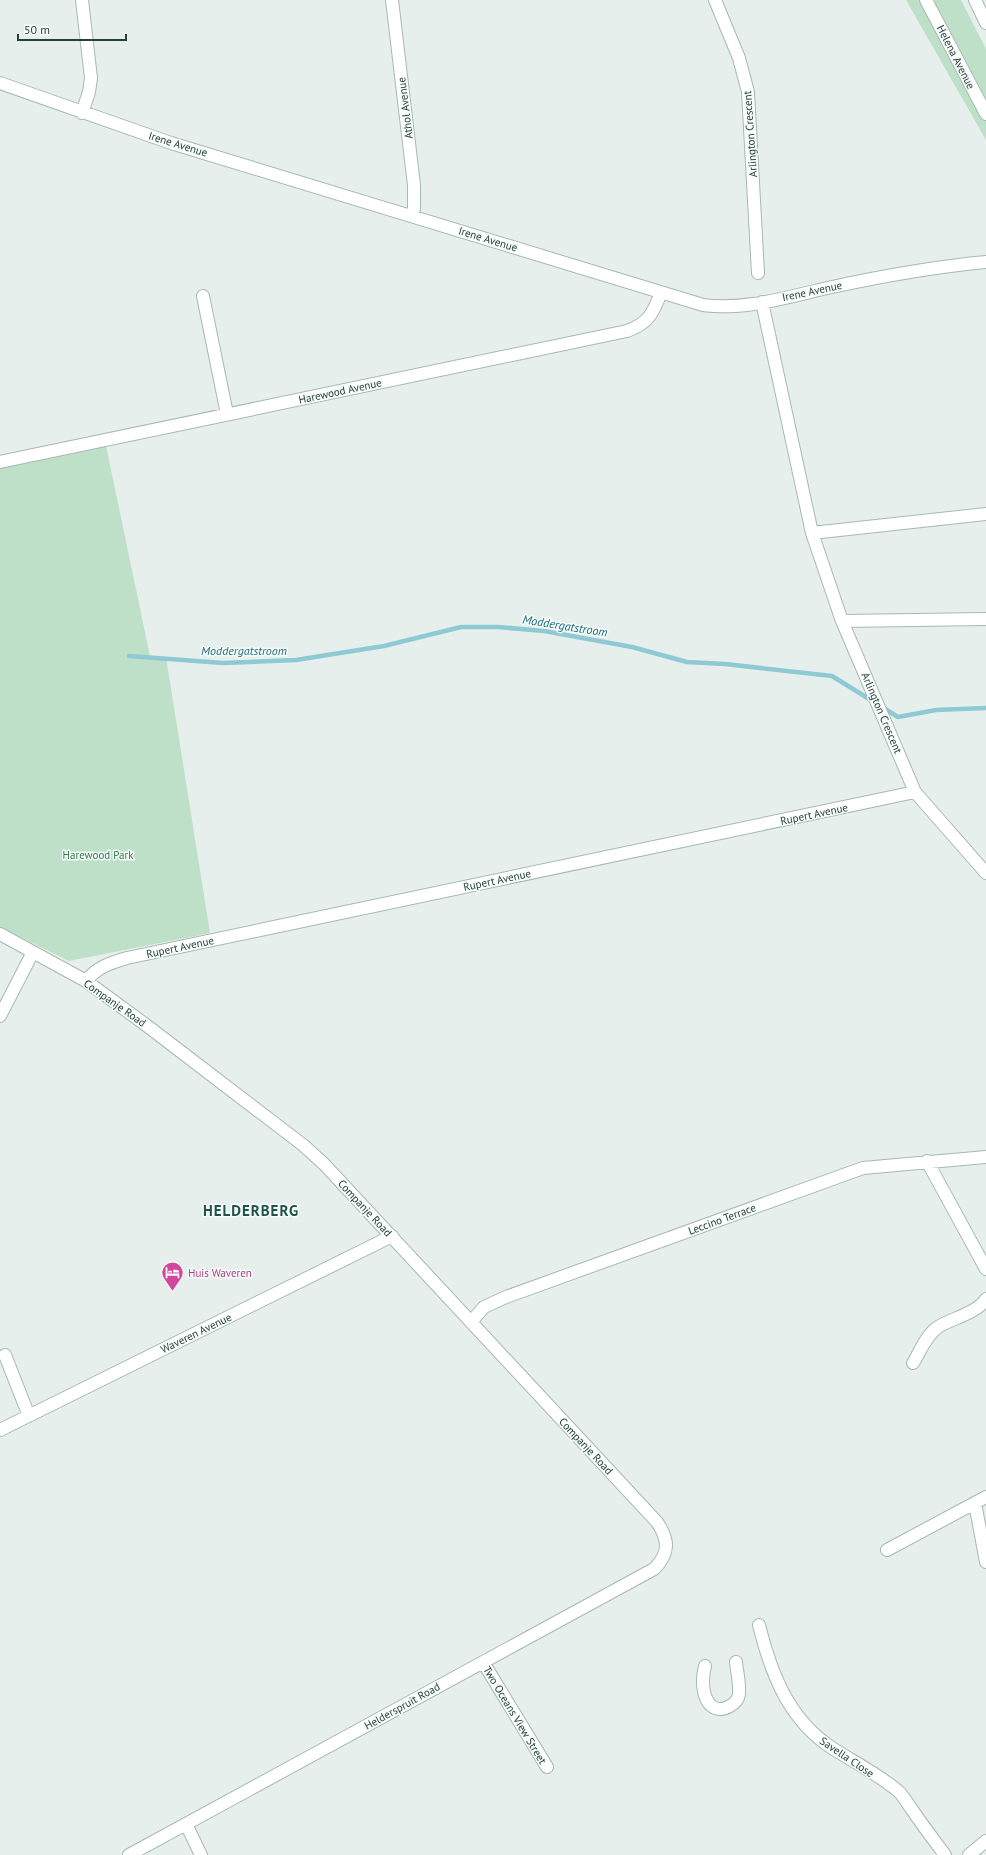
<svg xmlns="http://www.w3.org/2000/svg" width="986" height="1855" viewBox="0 0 986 1855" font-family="'PT Sans',sans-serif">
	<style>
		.green { fill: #bfe0c8 }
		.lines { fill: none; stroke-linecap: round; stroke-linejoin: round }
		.stream { stroke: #8ec9d4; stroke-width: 4.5 }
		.minor-casing { stroke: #a8b8b2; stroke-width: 14 }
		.minor { stroke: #fff; stroke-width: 12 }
		.labels { text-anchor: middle; stroke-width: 3; stroke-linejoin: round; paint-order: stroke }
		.street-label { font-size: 11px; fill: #24423a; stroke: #f7fbf9 }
		.park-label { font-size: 11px; fill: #2d7a4b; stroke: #f7fbf9 }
		.hotel-label { font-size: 11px; fill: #b23c85; stroke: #f7fbf9; text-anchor: start }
		.water-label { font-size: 12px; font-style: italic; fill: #1c6f80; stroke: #f7fbf9 }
		.district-label { font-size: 15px; font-weight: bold; letter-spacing: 1px; fill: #1f5548; stroke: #f7fbf9 }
	</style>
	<rect width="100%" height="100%" fill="#e6efeb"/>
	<!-- green -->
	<path class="green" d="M 906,0 L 961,0 L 986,49 L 986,140 Z
		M 106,446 L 150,656 L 166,657 L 210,933 L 69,961 L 0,927 L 0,467 Z"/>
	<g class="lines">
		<!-- stream -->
		<path class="stream" d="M 129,656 L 223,663 L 296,660 L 384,646 L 461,627 L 498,627 L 544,631 L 632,647 L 687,662 L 725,664 L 832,676 L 874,702
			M 882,707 L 898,717 L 936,710 L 986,708"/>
		<defs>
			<path id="minor" d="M 392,0 L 414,185 L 414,208 L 412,216
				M 715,0 L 739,58 L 748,92 L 758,273
				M 926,0 L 986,114
				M 975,0 L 986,23
				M 0,83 L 171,143 L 703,305 C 745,311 791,296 832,287 C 883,276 934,267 986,262
				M 82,113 L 89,92 L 91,78 L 82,0
				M 203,296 L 227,414
				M 762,302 L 812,533 L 842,621 L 915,792 L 986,873
				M 0,462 L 627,331 C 649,323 653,313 661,293
				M 812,533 L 986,514
				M 842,621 L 986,619
				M 0,934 L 86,981 L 146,1025 L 303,1145 L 324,1164 L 657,1522 C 669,1540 670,1553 654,1569 L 129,1855
				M 86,981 C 97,967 110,963 127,958 L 915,792
				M 0,1016 L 33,952
				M 927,1161 L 986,1269
				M 471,1322 L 484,1307 L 506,1297 L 863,1168 L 986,1157
				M 5,1355 L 29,1416
				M 913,1363 C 920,1352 926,1335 938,1327 C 952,1318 976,1314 986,1299
				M 0,1430 L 392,1236
				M 975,1503 L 986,1562
				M 887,1550 L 986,1497
				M 759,1625 C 771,1673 788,1719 832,1748 C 854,1762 878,1774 898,1791 C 904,1796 908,1805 913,1811 C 923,1826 934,1840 945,1855
				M 483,1662 L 547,1767
				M 705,1666 C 702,1677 701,1699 713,1707 C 722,1713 738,1704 739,1694 C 740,1684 737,1672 736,1662
				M 186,1824 L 201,1855
				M 969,1855 L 986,1841"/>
		</defs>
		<!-- minor casing -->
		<use href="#minor" class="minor-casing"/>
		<!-- minor -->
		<use href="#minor" class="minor"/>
	</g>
	<!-- icons -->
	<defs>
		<symbol id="hotel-pin" viewBox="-11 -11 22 30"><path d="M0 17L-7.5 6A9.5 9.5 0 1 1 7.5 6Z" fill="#d1479c" stroke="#f7fbf9"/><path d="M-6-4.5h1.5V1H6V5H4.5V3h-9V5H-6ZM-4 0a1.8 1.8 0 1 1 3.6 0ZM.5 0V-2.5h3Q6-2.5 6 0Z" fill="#fff"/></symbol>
	</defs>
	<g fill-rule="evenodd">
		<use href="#hotel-pin" x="160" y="1260" width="25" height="34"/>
	</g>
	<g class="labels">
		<!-- street labels -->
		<g class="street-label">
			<text transform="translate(956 57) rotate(63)" y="4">Helena Avenue</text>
			<text transform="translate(405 108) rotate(-97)" y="4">Athol Avenue</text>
			<text transform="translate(750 134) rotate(-94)" y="4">Arlington Crescent</text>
			<text transform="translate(178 144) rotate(17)" y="4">Irene Avenue</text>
			<text transform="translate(488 239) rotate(17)" y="4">Irene Avenue</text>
			<text transform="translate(812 291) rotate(-12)" y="4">Irene Avenue</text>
			<text transform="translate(340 391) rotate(-12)" y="4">Harewood Avenue</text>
			<text transform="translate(882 713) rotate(67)" y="4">Arlington Crescent</text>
			<text transform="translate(814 814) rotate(-12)" y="4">Rupert Avenue</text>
			<text transform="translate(497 880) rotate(-12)" y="4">Rupert Avenue</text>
			<text transform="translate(180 947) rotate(-12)" y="4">Rupert Avenue</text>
			<text transform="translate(115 1003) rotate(35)" y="4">Companje Road</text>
			<text transform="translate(365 1208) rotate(47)" y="4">Companje Road</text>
			<text transform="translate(722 1219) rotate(-20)" y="4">Leccino Terrace</text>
			<text transform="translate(196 1333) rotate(-26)" y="4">Waveren Avenue</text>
			<text transform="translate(586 1446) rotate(47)" y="4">Companje Road</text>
			<text transform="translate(402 1706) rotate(-29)" y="4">Helderspruit Road</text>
			<text transform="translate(515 1715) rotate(59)" y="4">Two Oceans View Street</text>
			<text transform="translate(847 1757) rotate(34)" y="4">Savella Close</text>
		</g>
		<!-- park labels -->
		<g class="park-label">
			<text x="98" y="859">Harewood Park</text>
		</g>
		<!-- hotel labels -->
		<g class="hotel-label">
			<text x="188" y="1277">Huis Waveren</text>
		</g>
		<!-- water labels -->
		<g class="water-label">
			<text transform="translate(565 626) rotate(9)" y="4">Moddergatstroom</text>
			<text x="244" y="655">Moddergatstroom</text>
		</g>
		<!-- district labels -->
		<g class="district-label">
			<text x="251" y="1216">HELDERBERG</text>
		</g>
	</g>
	<!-- scale -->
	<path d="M18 34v6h108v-6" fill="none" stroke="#24423a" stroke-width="2"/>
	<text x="24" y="34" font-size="12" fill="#24423a" stroke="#f7fbf9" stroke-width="3" paint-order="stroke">50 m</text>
</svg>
